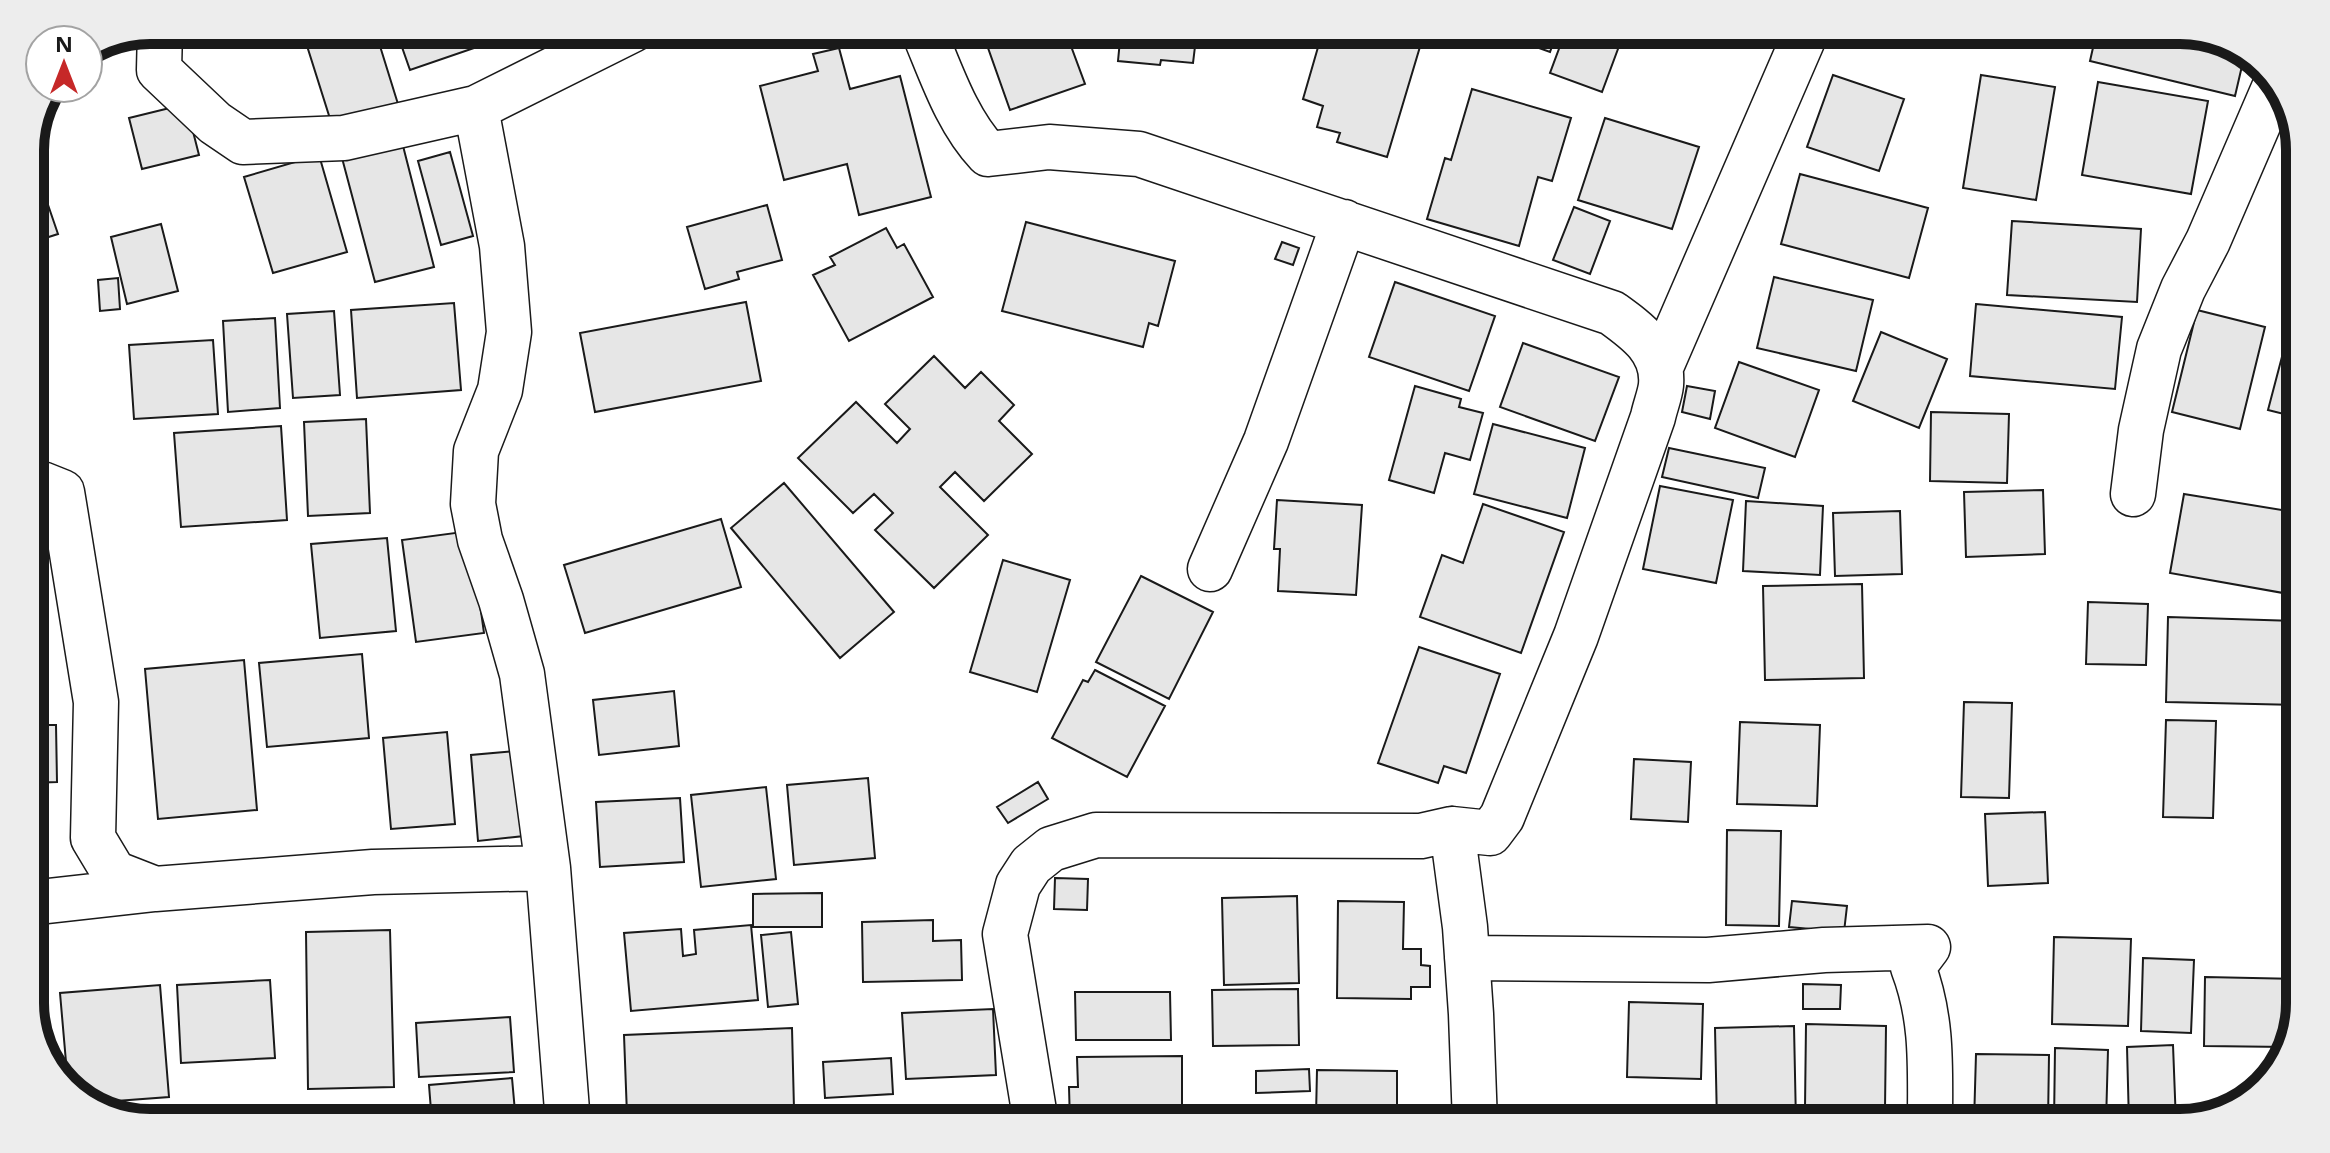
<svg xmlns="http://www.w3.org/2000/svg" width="2330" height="1153" viewBox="0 0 2330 1153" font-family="'Open Sans',sans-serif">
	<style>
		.building { fill: #e6e6e6; stroke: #1a1a1a; stroke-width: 2 }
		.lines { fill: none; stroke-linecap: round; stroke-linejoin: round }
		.minor-casing { stroke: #1a1a1a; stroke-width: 47 }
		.minor { stroke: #fff; stroke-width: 44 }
		.rim { fill: none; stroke: #1a1a1a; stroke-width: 10 }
	</style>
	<rect width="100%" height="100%" fill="#fff"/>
	<!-- building -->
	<path class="building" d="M 302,30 L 375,30 L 398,104 L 332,125 Z
		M 396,30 L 507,30 L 509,36 L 410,70 Z
		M 1028,30 L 1065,30 L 1085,84 L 1010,110 L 987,45 Z
		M 1121,30 L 1197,30 L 1193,63 L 1161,60 L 1160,65 L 1118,61 Z
		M 1323,30 L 1425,30 L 1387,157 L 1337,142 L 1340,133 L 1317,127 L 1323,106 L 1303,99 Z
		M 1489,30 L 1558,30 L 1550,52 Z
		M 1566,30 L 1625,30 L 1602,92 L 1550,73 Z
		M 2097,30 L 2180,30 L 2232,42 L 2245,53 L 2235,96 L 2090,61 Z
		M 839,48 L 850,89 L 900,76 L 931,197 L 859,215 L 847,164 L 784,180 L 760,86 L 818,71 L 813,54 Z
		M 1833,75 L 1904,99 L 1879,171 L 1807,147 Z
		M 1981,75 L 2055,87 L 2036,200 L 1963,188 Z
		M 2098,82 L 2208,101 L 2191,194 L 2082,175 Z
		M 1472,89 L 1571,118 L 1552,181 L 1538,177 L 1519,246 L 1427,219 L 1445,158 L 1451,160 Z
		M 186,104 L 199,155 L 142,169 L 129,118 Z
		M 1605,118 L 1699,147 L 1672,229 L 1578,200 Z
		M 402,142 L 434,267 L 375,282 L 342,158 Z
		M 450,152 L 473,236 L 441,245 L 418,161 Z
		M 319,155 L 347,252 L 273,273 L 244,177 Z
		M 1800,174 L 1928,208 L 1909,278 L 1781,244 Z
		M 46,199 L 58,234 L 30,243 L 30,205 Z
		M 767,205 L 782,260 L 737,272 L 739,279 L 705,289 L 687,227 Z
		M 1574,207 L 1610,221 L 1590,274 L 1553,260 Z
		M 2012,221 L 2141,229 L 2137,302 L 2007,295 Z
		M 1026,222 L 1175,261 L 1158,326 L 1149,323 L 1143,347 L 1002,311 Z
		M 161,224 L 178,291 L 127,304 L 111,237 Z
		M 886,228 L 897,248 L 904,244 L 933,297 L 849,341 L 813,275 L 835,265 L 830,257 Z
		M 1282,242 L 1299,248 L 1293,265 L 1275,259 Z
		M 1774,277 L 1873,300 L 1856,371 L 1757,348 Z
		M 118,278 L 120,309 L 100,311 L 98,280 Z
		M 1395,282 L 1495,316 L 1469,391 L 1369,357 Z
		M 746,302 L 761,381 L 595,412 L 580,333 Z
		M 454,303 L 461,390 L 357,398 L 351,310 Z
		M 1976,304 L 2122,317 L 2115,389 L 1970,376 Z
		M 2197,310 L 2265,327 L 2240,429 L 2172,412 Z
		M 334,311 L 340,395 L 293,398 L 287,314 Z
		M 2294,311 L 2300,313 L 2300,418 L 2268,410 Z
		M 275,318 L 280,408 L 228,412 L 223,321 Z
		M 1881,332 L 1947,359 L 1919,428 L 1853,401 Z
		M 213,340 L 218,414 L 134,419 L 129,345 Z
		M 1523,343 L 1619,377 L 1595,441 L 1500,407 Z
		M 934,356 L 965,388 L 981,372 L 1014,405 L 999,421 L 1032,454 L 984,501 L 955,472 L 940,487 L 988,535 L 934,588 L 875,530 L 893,513 L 874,494 L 853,513 L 798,458 L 856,402 L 897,443 L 910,429 L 885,404 Z
		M 1739,362 L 1819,390 L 1795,457 L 1715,428 Z
		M 1415,386 L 1461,399 L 1459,407 L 1483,413 L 1470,460 L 1445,453 L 1434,493 L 1389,480 Z
		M 1687,386 L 1715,391 L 1710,419 L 1682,412 Z
		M 1931,412 L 2009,414 L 2007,483 L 1930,481 Z
		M 366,419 L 370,513 L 308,516 L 304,422 Z
		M 1493,424 L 1585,448 L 1567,518 L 1474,494 Z
		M 281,426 L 287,520 L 181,527 L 174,433 Z
		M 1669,448 L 1765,468 L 1758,498 L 1662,477 Z
		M 784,483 L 894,612 L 840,658 L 731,528 Z
		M 1660,486 L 1733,500 L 1716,583 L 1643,569 Z
		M 2043,490 L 2045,554 L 1966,557 L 1964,492 Z
		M 2184,494 L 2300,513 L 2300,596 L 2170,573 Z
		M 1277,500 L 1362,505 L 1356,595 L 1278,591 L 1280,549 L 1274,549 Z
		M 1746,501 L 1823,506 L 1820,575 L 1743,571 Z
		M 1483,504 L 1564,532 L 1521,653 L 1420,617 L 1442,555 L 1463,563 Z
		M 1900,511 L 1902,574 L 1835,576 L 1833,513 Z
		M 721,519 L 741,587 L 585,633 L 564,565 Z
		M 470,531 L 484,633 L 416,642 L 402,540 Z
		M 387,538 L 396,631 L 320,638 L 311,544 Z
		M 1003,560 L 1070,580 L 1037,692 L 970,672 Z
		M 1141,576 L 1213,612 L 1169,699 L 1096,662 Z
		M 1862,584 L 1864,678 L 1765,680 L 1763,586 Z
		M 2088,602 L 2148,604 L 2146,665 L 2086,664 Z
		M 2168,617 L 2300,621 L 2300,705 L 2166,702 Z
		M 1419,647 L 1500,674 L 1466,773 L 1444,766 L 1438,783 L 1378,763 Z
		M 362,654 L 369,738 L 267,747 L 259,663 Z
		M 244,660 L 257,810 L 158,819 L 145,669 Z
		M 1095,670 L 1165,706 L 1127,777 L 1052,738 L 1083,680 L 1088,682 Z
		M 674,691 L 679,746 L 599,755 L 593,700 Z
		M 1964,702 L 2012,703 L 2009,798 L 1961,797 Z
		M 2166,720 L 2216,721 L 2213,818 L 2163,817 Z
		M 1740,722 L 1820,725 L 1817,806 L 1737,804 Z
		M 30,725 L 56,725 L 57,782 L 30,783 Z
		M 447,732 L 455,824 L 391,829 L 383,738 Z
		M 517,751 L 524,836 L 478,841 L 471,755 Z
		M 1634,759 L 1691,762 L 1688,822 L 1631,819 Z
		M 868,778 L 875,858 L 794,865 L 787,785 Z
		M 1038,782 L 1048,799 L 1008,823 L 997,807 Z
		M 766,787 L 776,879 L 701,887 L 691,795 Z
		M 30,795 L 41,795 L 44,851 L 30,852 Z
		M 680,798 L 684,862 L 600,867 L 596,802 Z
		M 2045,812 L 2048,883 L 1988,886 L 1985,814 Z
		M 1727,830 L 1781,831 L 1779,926 L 1726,925 Z
		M 1055,878 L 1088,879 L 1087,910 L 1054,909 Z
		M 822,893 L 822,927 L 753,927 L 753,894 Z
		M 1297,896 L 1299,983 L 1224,985 L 1222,898 Z
		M 1338,901 L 1404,902 L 1403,949 L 1421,949 L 1421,965 L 1430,966 L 1430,987 L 1411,987 L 1411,999 L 1337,998 Z
		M 1792,901 L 1847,906 L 1844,932 L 1789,927 Z
		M 933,920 L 933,941 L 961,940 L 962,980 L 863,982 L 862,922 Z
		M 751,925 L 758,1000 L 631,1011 L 624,933 L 681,929 L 683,956 L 696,954 L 694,930 Z
		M 390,930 L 394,1087 L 308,1089 L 306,932 Z
		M 791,932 L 798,1004 L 768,1007 L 761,935 Z
		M 2054,937 L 2131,939 L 2128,1026 L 2052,1024 Z
		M 2143,958 L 2194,960 L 2191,1033 L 2141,1031 Z
		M 2205,977 L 2300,979 L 2300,1002 L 2290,1047 L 2204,1046 Z
		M 270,980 L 275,1058 L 181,1063 L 177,985 Z
		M 1803,984 L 1841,985 L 1840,1009 L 1803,1009 Z
		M 160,985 L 169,1097 L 89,1103 L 68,1085 L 60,993 Z
		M 1298,989 L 1299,1045 L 1213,1046 L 1212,990 Z
		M 1075,992 L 1170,992 L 1171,1040 L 1076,1040 Z
		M 1629,1002 L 1703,1004 L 1701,1079 L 1627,1077 Z
		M 993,1009 L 996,1075 L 906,1079 L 902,1013 Z
		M 510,1017 L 514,1072 L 419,1077 L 416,1023 Z
		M 1806,1024 L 1886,1026 L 1885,1109 L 1805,1108 Z
		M 1794,1026 L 1796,1123 L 1717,1123 L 1715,1028 Z
		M 792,1028 L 794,1109 L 627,1115 L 624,1035 Z
		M 2173,1045 L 2176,1123 L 2129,1123 L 2127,1047 Z
		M 2055,1048 L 2108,1050 L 2106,1123 L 2054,1123 Z
		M 1976,1054 L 2049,1055 L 2048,1123 L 1974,1123 Z
		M 1182,1056 L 1182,1123 L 1070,1123 L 1069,1087 L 1078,1087 L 1077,1057 Z
		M 891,1058 L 893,1094 L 825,1098 L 823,1062 Z
		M 1309,1069 L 1310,1091 L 1256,1093 L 1256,1071 Z
		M 1317,1070 L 1397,1071 L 1397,1110 L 1390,1110 L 1390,1122 L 1346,1121 L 1346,1116 L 1316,1116 Z
		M 512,1078 L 516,1123 L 432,1123 L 429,1085 Z
		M 375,1111 L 375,1123 L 325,1123 L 325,1114 Z
		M 277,1112 L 279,1123 L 186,1123 L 186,1121 Z
		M 1524,1119 L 1693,1122 L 1693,1123 L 1524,1123 Z"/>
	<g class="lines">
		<defs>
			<path id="minor" d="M 160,30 L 159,70 L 215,123 L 243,142 L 344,138 L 476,108 L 632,30
				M 923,30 C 941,72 956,120 988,154 L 1049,147 L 1139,154 L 1612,313 C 1637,331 1664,350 1661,385 C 1660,395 1655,407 1653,417 L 1576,636 L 1502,817 L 1490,833 L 1452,829 L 1421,836 L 1096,835 L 1051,849 L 1031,865 L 1018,885 L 1005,934 L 1036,1123
				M 476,108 L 502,246 L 509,332 L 500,390 L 476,451 L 473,504 L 480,540 L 501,600 L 522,674 L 548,868 L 568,1123
				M 1660,369 L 1807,30
				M 30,484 L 42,484 L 62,492 L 64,504 L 96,702 L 93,838 L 114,873 L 155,889
				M 2133,494 L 2141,430 L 2159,349 L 2183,289 L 2208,241 L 2277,81
				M 1210,569 L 1266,441 L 1344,222
				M 1452,829 L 1465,927 L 1471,1014 L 1475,1123
				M 30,903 L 155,889 L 373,872 L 548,868
				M 1928,947 L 1913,967 C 1933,1019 1930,1068 1930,1123
				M 1467,958 L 1708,960 L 1824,950 L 1928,947"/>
		</defs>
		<!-- minor casing -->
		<use href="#minor" class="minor-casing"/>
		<!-- minor -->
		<use href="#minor" class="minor"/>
	</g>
	<!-- crop -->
	<path d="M0 0H2330V1153H0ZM150 44H2180A106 106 0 0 1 2286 150V1003A106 106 0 0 1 2180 1109H150A106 106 0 0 1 44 1003V150A106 106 0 0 1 150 44Z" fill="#ededed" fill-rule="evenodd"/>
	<path class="rim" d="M150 44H2180A106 106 0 0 1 2286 150V1003A106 106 0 0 1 2180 1109H150A106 106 0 0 1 44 1003V150A106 106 0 0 1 150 44Z"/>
	<!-- north arrow -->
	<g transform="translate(64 64)"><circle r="38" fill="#ffffff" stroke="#a3a3a3" stroke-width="2"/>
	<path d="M0-6L14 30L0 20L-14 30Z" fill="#c62828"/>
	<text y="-12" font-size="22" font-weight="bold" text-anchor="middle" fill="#1a1a1a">N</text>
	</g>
</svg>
